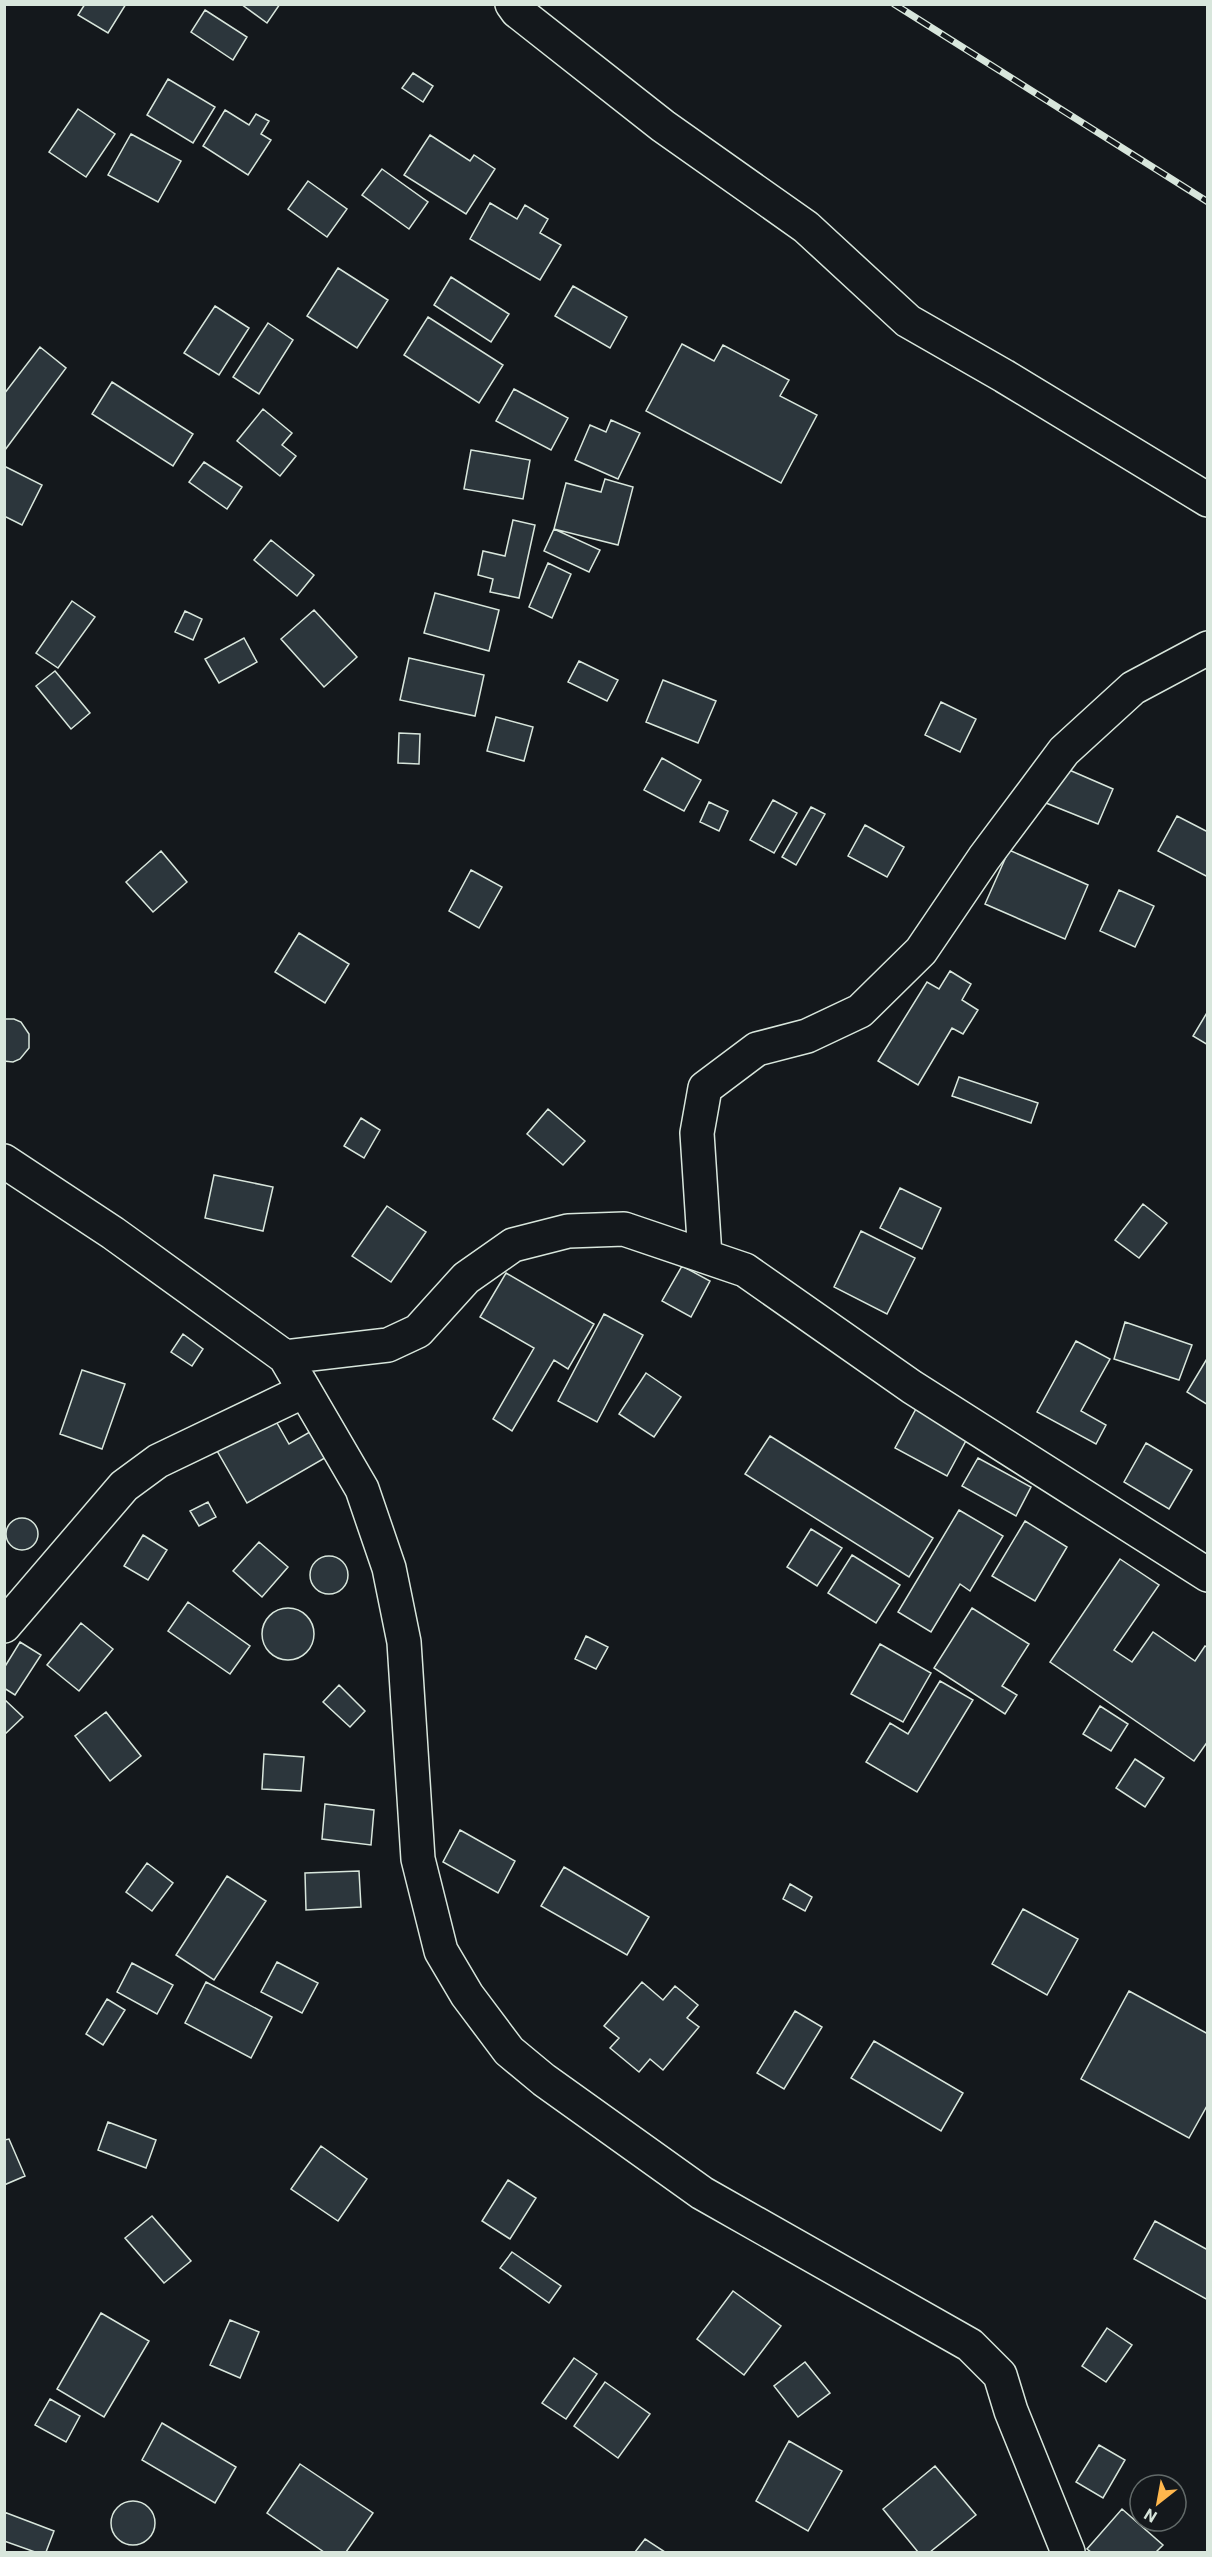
<svg xmlns="http://www.w3.org/2000/svg" width="1212" height="2557" viewBox="0 0 1212 2557" font-family="Roboto,sans-serif">
	<style>
		.building { fill: #2c363c; stroke: #d8e6dc; stroke-width: 1.5 }
		.lines { fill: none; stroke-linecap: round; stroke-linejoin: round }
		.street-casing { stroke: #d8e6dc; stroke-width: 36 }
		.street { stroke: #14181c; stroke-width: 33 }
		.rail-casing { stroke: #d8e6dc; stroke-width: 7 }
		.rail { stroke: #14181c; stroke-width: 4.5; stroke-dasharray: 14; stroke-linecap: butt }
	</style>
	<rect width="100%" height="100%" fill="#14181c"/>
	<!-- building -->
	<path class="building" d="M 85,4 L 126,4 L 108,33 L 78,15 Z
		M 241,4 L 280,4 L 267,23 Z
		M 205,10 L 247,37 L 233,60 L 191,32 Z
		M 413,73 L 433,86 L 423,102 L 402,88 Z
		M 168,79 L 215,107 L 193,143 L 147,115 Z
		M 78,109 L 115,134 L 86,177 L 49,152 Z
		M 225,110 L 249,125 L 256,114 L 269,121 L 261,134 L 271,140 L 248,175 L 203,146 Z
		M 131,134 L 181,161 L 158,202 L 108,175 Z
		M 430,135 L 470,161 L 474,155 L 495,169 L 466,214 L 404,175 Z
		M 382,169 L 428,202 L 409,229 L 362,195 Z
		M 308,181 L 347,209 L 327,237 L 288,209 Z
		M 490,203 L 517,219 L 525,205 L 548,219 L 540,233 L 561,245 L 540,280 L 470,239 Z
		M 338,268 L 388,300 L 357,348 L 307,316 Z
		M 451,277 L 509,314 L 491,342 L 434,305 Z
		M 573,286 L 627,317 L 610,348 L 555,316 Z
		M 215,306 L 249,328 L 219,375 L 184,353 Z
		M 428,317 L 503,365 L 479,403 L 404,355 Z
		M 268,323 L 293,340 L 259,394 L 233,377 Z
		M 682,344 L 714,361 L 723,345 L 789,380 L 780,396 L 817,415 L 781,483 L 646,411 Z
		M 40,347 L 66,368 L 5,450 L 4,394 Z
		M 112,382 L 193,434 L 173,466 L 92,414 Z
		M 514,389 L 568,418 L 551,450 L 496,421 Z
		M 263,409 L 292,433 L 282,445 L 296,456 L 280,476 L 237,441 Z
		M 611,420 L 640,433 L 618,479 L 575,460 L 590,425 L 606,432 Z
		M 471,450 L 530,460 L 523,499 L 464,489 Z
		M 204,462 L 242,487 L 227,509 L 189,482 Z
		M 4,466 L 42,485 L 22,525 L 4,516 Z
		M 605,479 L 633,487 L 618,545 L 554,529 L 566,483 L 601,492 Z
		M 513,520 L 535,525 L 519,598 L 490,592 L 493,579 L 478,575 L 483,551 L 505,556 Z
		M 554,529 L 600,550 L 589,572 L 544,551 Z
		M 271,540 L 314,575 L 297,596 L 254,560 Z
		M 548,563 L 571,574 L 552,618 L 529,607 Z
		M 435,593 L 499,610 L 489,651 L 424,633 Z
		M 72,601 L 95,617 L 58,668 L 36,653 Z
		M 314,610 L 357,657 L 324,687 L 281,639 Z
		M 185,611 L 202,619 L 193,640 L 175,632 Z
		M 244,638 L 257,662 L 219,683 L 205,659 Z
		M 409,658 L 484,675 L 475,716 L 400,700 Z
		M 579,661 L 618,680 L 607,701 L 568,682 Z
		M 55,671 L 90,713 L 71,729 L 36,686 Z
		M 663,680 L 716,701 L 698,743 L 646,722 Z
		M 941,702 L 976,719 L 960,752 L 925,735 Z
		M 496,717 L 533,727 L 524,761 L 487,751 Z
		M 399,733 L 420,734 L 419,764 L 398,763 Z
		M 662,758 L 701,780 L 684,811 L 644,790 Z
		M 1060,766 L 1113,789 L 1098,824 L 1046,803 Z
		M 773,800 L 797,813 L 774,853 L 750,840 Z
		M 709,802 L 728,811 L 719,831 L 700,822 Z
		M 811,807 L 825,814 L 796,865 L 782,857 Z
		M 1177,816 L 1208,832 L 1208,877 L 1158,851 Z
		M 865,825 L 904,847 L 887,877 L 848,856 Z
		M 1009,850 L 1088,885 L 1065,939 L 985,904 Z
		M 161,851 L 187,882 L 153,912 L 126,882 Z
		M 471,870 L 502,887 L 479,928 L 449,911 Z
		M 1119,890 L 1154,906 L 1135,947 L 1100,931 Z
		M 299,933 L 349,964 L 325,1003 L 275,972 Z
		M 950,971 L 971,984 L 962,1000 L 978,1010 L 963,1034 L 952,1028 L 918,1085 L 878,1061 L 927,982 L 939,989 Z
		M 1208,1011 L 1208,1045 L 1193,1036 Z
		M 4,1019 L 14,1019 L 21,1022 L 29,1034 L 29,1048 L 20,1059 L 13,1062 L 4,1061 Z
		M 959,1077 L 1038,1103 L 1031,1123 L 952,1096 Z
		M 548,1109 L 585,1141 L 563,1165 L 527,1134 Z
		M 361,1118 L 380,1130 L 364,1158 L 344,1146 Z
		M 214,1175 L 273,1187 L 263,1231 L 205,1218 Z
		M 900,1188 L 941,1208 L 922,1249 L 880,1228 Z
		M 1143,1204 L 1167,1223 L 1139,1258 L 1115,1240 Z
		M 387,1206 L 426,1232 L 391,1282 L 352,1256 Z
		M 861,1231 L 915,1258 L 887,1314 L 834,1287 Z
		M 682,1266 L 710,1281 L 691,1317 L 662,1301 Z
		M 506,1273 L 594,1324 L 568,1369 L 554,1360 L 512,1431 L 493,1419 L 534,1348 L 480,1317 Z
		M 604,1314 L 643,1335 L 597,1422 L 558,1401 Z
		M 1125,1322 L 1192,1345 L 1179,1380 L 1114,1359 Z
		M 183,1334 L 203,1349 L 192,1366 L 171,1352 Z
		M 1076,1341 L 1110,1359 L 1081,1411 L 1106,1425 L 1096,1444 L 1037,1412 Z
		M 1208,1357 L 1208,1405 L 1187,1392 Z
		M 82,1370 L 125,1384 L 102,1449 L 60,1434 Z
		M 646,1373 L 681,1397 L 654,1437 L 619,1414 Z
		M 917,1407 L 969,1435 L 947,1476 L 895,1448 Z
		M 273,1416 L 289,1444 L 315,1429 L 330,1455 L 247,1503 L 216,1449 Z
		M 770,1436 L 933,1538 L 909,1577 L 745,1474 Z
		M 1146,1443 L 1192,1470 L 1169,1509 L 1124,1482 Z
		M 978,1458 L 1031,1487 L 1016,1516 L 962,1486 Z
		M 208,1502 L 216,1517 L 199,1526 L 190,1511 Z
		M 959,1510 L 1003,1536 L 970,1591 L 960,1584 L 931,1632 L 898,1612 Z
		M6 1534a16 16 0 1 1 32 0a16 16 0 1 1-32 0Z
		M 1025,1521 L 1067,1547 L 1035,1601 L 992,1576 Z
		M 811,1529 L 842,1548 L 817,1586 L 787,1567 Z
		M 143,1535 L 167,1550 L 148,1580 L 124,1566 Z
		M 259,1542 L 288,1567 L 262,1597 L 233,1571 Z
		M 852,1555 L 900,1585 L 876,1623 L 828,1593 Z
		M310 1575a19 19 0 1 1 38 0a19 19 0 1 1-38 0Z
		M 1120,1559 L 1159,1585 L 1114,1650 L 1132,1662 L 1153,1632 L 1195,1661 L 1205,1646 L 1208,1648 L 1208,1741 L 1194,1761 L 1050,1662 Z
		M 188,1602 L 250,1646 L 230,1674 L 168,1631 Z
		M262 1634a26 26 0 1 1 52 0a26 26 0 1 1-52 0Z
		M 972,1608 L 1029,1644 L 1002,1686 L 1017,1695 L 1005,1714 L 934,1668 Z
		M 81,1623 L 113,1649 L 79,1691 L 47,1665 Z
		M 586,1636 L 608,1647 L 596,1669 L 575,1659 Z
		M 20,1642 L 41,1655 L 15,1695 L 4,1688 L 4,1668 Z
		M 880,1644 L 931,1673 L 903,1722 L 851,1694 Z
		M 940,1681 L 973,1700 L 917,1792 L 866,1762 L 890,1723 L 908,1734 Z
		M 339,1685 L 365,1711 L 350,1727 L 323,1702 Z
		M 4,1699 L 23,1717 L 4,1735 Z
		M 1100,1706 L 1128,1724 L 1111,1751 L 1083,1734 Z
		M 106,1712 L 141,1756 L 110,1781 L 75,1736 Z
		M 264,1754 L 304,1757 L 301,1791 L 262,1789 Z
		M 1135,1759 L 1164,1778 L 1145,1807 L 1116,1788 Z
		M 325,1804 L 374,1810 L 371,1845 L 322,1839 Z
		M 460,1830 L 515,1861 L 498,1893 L 443,1862 Z
		M 147,1863 L 173,1883 L 152,1911 L 126,1892 Z
		M 564,1867 L 649,1917 L 627,1955 L 541,1906 Z
		M 359,1871 L 361,1907 L 306,1910 L 305,1873 Z
		M 227,1876 L 266,1901 L 214,1980 L 176,1955 Z
		M 790,1884 L 812,1897 L 805,1911 L 783,1899 Z
		M 1023,1909 L 1078,1939 L 1047,1995 L 992,1964 Z
		M 277,1962 L 318,1983 L 302,2013 L 261,1992 Z
		M 132,1963 L 173,1985 L 157,2014 L 117,1992 Z
		M 206,1982 L 272,2017 L 251,2058 L 185,2023 Z
		M 642,1982 L 663,2000 L 675,1986 L 698,2005 L 687,2018 L 699,2027 L 663,2070 L 650,2059 L 639,2072 L 610,2048 L 619,2038 L 604,2026 Z
		M 1129,1991 L 1208,2034 L 1208,2104 L 1189,2138 L 1081,2079 Z
		M 107,1999 L 125,2010 L 103,2045 L 86,2034 Z
		M 795,2011 L 822,2027 L 784,2089 L 757,2073 Z
		M 874,2041 L 963,2093 L 941,2131 L 851,2078 Z
		M 108,2122 L 156,2140 L 146,2168 L 98,2150 Z
		M 9,2139 L 25,2176 L 4,2185 L 4,2140 Z
		M 321,2146 L 367,2179 L 338,2221 L 291,2189 Z
		M 508,2180 L 536,2198 L 510,2239 L 482,2221 Z
		M 152,2216 L 191,2261 L 164,2283 L 125,2238 Z
		M 1155,2221 L 1208,2250 L 1208,2300 L 1134,2259 Z
		M 512,2252 L 561,2286 L 549,2303 L 500,2268 Z
		M 733,2291 L 781,2326 L 744,2375 L 697,2339 Z
		M 101,2313 L 149,2341 L 104,2417 L 57,2389 Z
		M 230,2320 L 259,2332 L 240,2378 L 210,2365 Z
		M 1107,2328 L 1132,2345 L 1106,2382 L 1082,2366 Z
		M 574,2358 L 597,2374 L 566,2419 L 542,2403 Z
		M 805,2362 L 830,2393 L 798,2417 L 774,2386 Z
		M 605,2382 L 650,2414 L 618,2458 L 574,2426 Z
		M 50,2399 L 80,2416 L 66,2442 L 35,2425 Z
		M 162,2423 L 236,2467 L 215,2503 L 142,2460 Z
		M 789,2441 L 842,2471 L 808,2531 L 756,2501 Z
		M 1099,2445 L 1125,2460 L 1103,2498 L 1076,2482 Z
		M 300,2464 L 373,2513 L 346,2552 L 324,2552 L 267,2513 Z
		M 935,2466 L 976,2515 L 930,2552 L 918,2552 L 883,2509 Z
		M111 2523a22 22 0 1 1 44 0a22 22 0 1 1-44 0Z
		M 1122,2509 L 1163,2545 L 1156,2552 L 1091,2552 L 1087,2549 Z
		M 4,2512 L 54,2531 L 46,2552 L 35,2552 L 4,2541 Z
		M 645,2539 L 665,2552 L 635,2552 Z"/>
	<g class="lines">
		<defs>
			<path id="street" d="M 512,4 L 517,11 L 663,126 L 806,227 L 908,321 L 1004,376 L 1208,500
				M 4,1161 L 113,1233 L 285,1357 L 388,1345 L 418,1331 L 466,1278 L 513,1245 L 568,1231 L 624,1229 L 745,1270 L 912,1387 L 1208,1575
				M 705,1256 L 697,1133 L 705,1088 L 757,1049 L 807,1036 L 860,1011 L 921,951 L 984,858 L 1064,751 L 1133,688 L 1208,648
				M 285,1357 L 362,1489 L 389,1568 L 404,1642 L 418,1859 L 441,1951 L 467,1995 L 509,2051 L 544,2080 L 702,2193 L 970,2345 L 1000,2375 L 1011,2411 L 1068,2552
				M 4,1626 L 124,1486 L 158,1461 L 304,1391"/>
		</defs>
		<!-- street casing -->
		<use href="#street" class="street-casing"/>
		<!-- street -->
		<use href="#street" class="street"/>
		<defs>
			<path id="rail" d="M 894,4 L 1208,202"/>
		</defs>
		<!-- rail casing -->
		<use href="#rail" class="rail-casing"/>
		<!-- rail -->
		<use href="#rail" class="rail"/>
	</g>
	<!-- border -->
	<rect width="1212" height="2557" fill="none" stroke="#d8e6dc" stroke-width="12"/>
	<!-- north arrow -->
	<g transform="translate(1158 2503) rotate(211)"><circle r="28" fill="#14181c" stroke="#626a69" stroke-width="1.5"/>
	<path d="M0-4.5L10 22L0 15L-10 22Z" fill="#ffb74d"/>
	<text y="-9" font-size="16" font-weight="bold" text-anchor="middle" fill="#d8e6dc">N</text>
	</g>
</svg>
